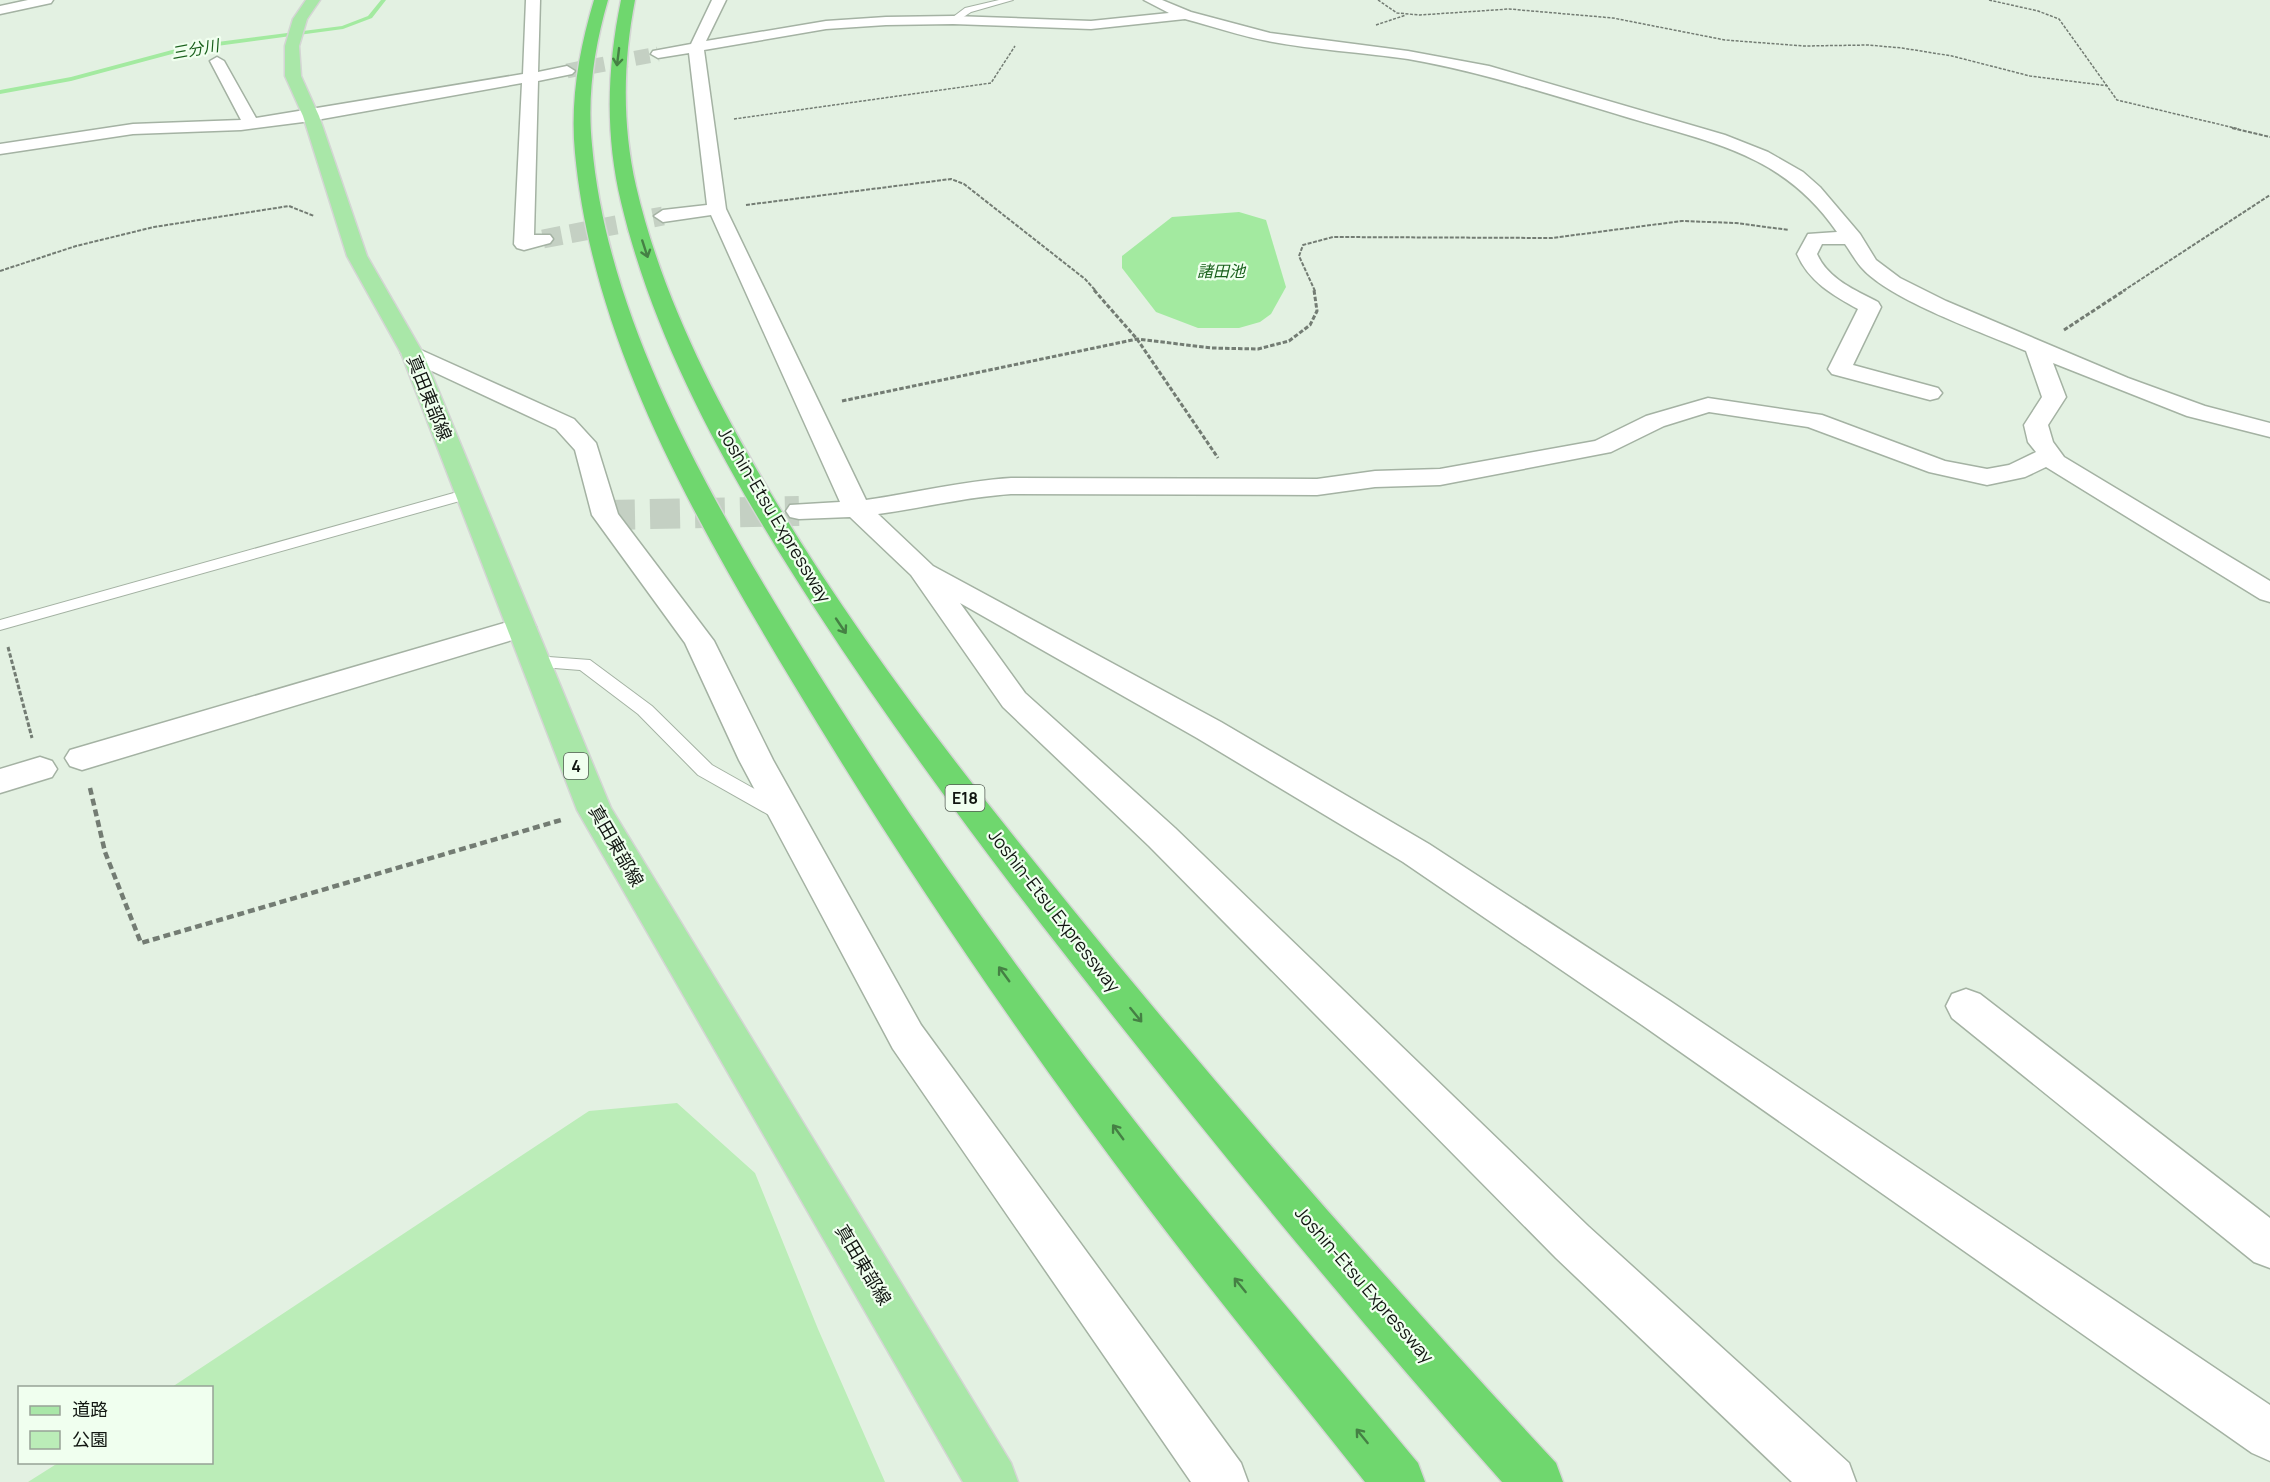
<svg xmlns="http://www.w3.org/2000/svg" width="2270" height="1482" viewBox="0 0 2270 1482" font-family="Manrope,'Noto Sans JP',sans-serif">
	<style>
		.green { fill: #bbedb8 }
		.water { fill: #a3eaa0 }
		.lines { fill: none; stroke-linecap: round; stroke-linejoin: round }
		.stream { fill: #a3eaa0; fill-rule: evenodd }
		.minor-tunnel-far2 { stroke: #c4d0c3; stroke-width: 15; stroke-dasharray: 15 8; stroke-linecap: butt }
		.minor-tunnel-far1 { stroke: #c4d0c3; stroke-width: 19; stroke-dasharray: 19 9; stroke-linecap: butt }
		.minor-tunnel { stroke: #c4d0c3; stroke-width: 30; stroke-dasharray: 30 15; stroke-linecap: butt }
		.service-casing { stroke: #a4b2a3; stroke-width: 2 }
		.minor-casing { stroke: #a4b2a3; stroke-width: 3 }
		.primary-casing { stroke: #d4d5d4; stroke-width: 3 }
		.motorway-casing { stroke: #d4d5d4; stroke-width: 3 }
		.path-far3 { stroke: #737c73; stroke-width: 1.5; stroke-dasharray: 3 1.5; stroke-linecap: butt }
		.path-far2 { stroke: #737c73; stroke-width: 2; stroke-dasharray: 4 1.5; stroke-linecap: butt }
		.path-far1 { stroke: #737c73; stroke-width: 3; stroke-dasharray: 4.5 2; stroke-linecap: butt }
		.path { stroke: #737c73; stroke-width: 4.5; stroke-dasharray: 7 4; stroke-linecap: butt }
		.service { fill: #fff; fill-rule: evenodd }
		.minor { fill: #fff; fill-rule: evenodd }
		.primary { fill: #a9e7a8; fill-rule: evenodd }
		.motorway { fill: #6fd76e; fill-rule: evenodd }
		.oneway { stroke: #458044 }
		.labels { text-anchor: middle; stroke-width: 4.5; stroke-linejoin: round; paint-order: stroke }
		.far-water-label { font-size: 16px; font-style: italic; fill: #19601c; stroke: #f0ffef }
		.shield { fill: #f0ffef; stroke: #545c54; stroke-width: 1.5 }
		.shield-label { font-size: 16px; font-weight: bold; fill: #111611 }
		.street-label { font-size: 18px; fill: #111611; stroke: #f0ffef }
	</style>
	<rect width="100%" height="100%" fill="#e3f1e2"/>
	<!-- green -->
	<path class="green" d="M 677,1103 L 755,1173 L 818,1329 L 885,1482 L 28,1482 L 58,1463 L 212,1462 L 212,1388 L 172,1387 L 589,1111 Z"/>
	<!-- water -->
	<path class="water" d="M 1239,212 L 1266,220 L 1286,287 L 1271,314 L 1260,322 L 1239,328 L 1198,328 L 1156,312 L 1122,268 L 1122,256 L 1172,217 Z"/>
	<g class="lines">
		<!-- stream -->
		<path class="stream" d="M 381,0 L 386,0 L 372,18 L 343,29 L 187,50 L 71,81 L 0,94 L 0,90 L 71,77 L 187,46 L 342,26 L 368,16 Z"/>
		<!-- minor-tunnel-far2 -->
		<path class="minor-tunnel-far2" d="M 567,71 L 658,54"/>
		<!-- minor-tunnel-far1 -->
		<path class="minor-tunnel-far1" d="M 543,239 L 663,216"/>
		<!-- minor-tunnel -->
		<path class="minor-tunnel" d="M 605,515 L 799,511"/>
		<defs>
			<path id="service" d="M 999,0 L 1013,0 L 971,12 L 956,22 L 949,20 L 965,8 Z
				M 468,489 L 474,491 L 476,494 L 474,497 L 0,630 L 0,620 Z
				M 535,656 L 590,660 L 652,706 L 712,765 L 790,809 L 793,814 L 790,819 L 783,821 L 776,819 L 698,775 L 638,714 L 580,670 L 529,666 L 526,662 L 529,658 Z"/>
			<path id="minor" d="M 28,0 L 53,0 L 51,3 L 0,14 L 0,6 Z
				M 526,0 L 540,0 L 538,72 L 567,66 L 575,71 L 572,74 L 538,81 L 534,235 L 550,235 L 553,239 L 550,243 L 524,250 L 517,248 L 514,244 L 522,83 L 311,121 L 241,130 L 133,134 L 0,154 L 0,144 L 133,124 L 241,120 L 210,61 L 217,57 L 224,61 L 256,118 L 523,74 Z
				M 712,0 L 726,0 L 706,41 L 826,21 L 886,17 L 953,16 L 1091,21 L 1169,13 L 1144,0 L 1162,0 L 1191,12 L 1270,33 L 1408,51 L 1489,66 L 1725,135 L 1768,152 L 1803,172 L 1820,187 L 1860,234 L 1876,260 L 1900,278 L 1946,301 L 2128,378 L 2205,406 L 2270,423 L 2270,437 L 2187,416 L 2053,363 L 2066,397 L 2048,425 L 2053,442 L 2064,457 L 2270,581 L 2270,602 L 2260,599 L 2046,467 L 2025,477 L 1987,485 L 1929,472 L 1808,427 L 1709,412 L 1664,426 L 1611,452 L 1440,485 L 1375,487 L 1317,495 L 1011,494 C 965,497 923,508 878,514 L 933,566 L 1221,722 L 1429,844 L 1670,1001 L 2270,1405 L 2270,1461 L 2252,1453 L 1642,1025 L 1403,862 L 1197,738 L 960,603 L 1025,693 L 1175,828 L 1588,1226 L 1849,1463 L 1856,1482 L 1792,1482 L 1556,1258 L 1149,846 L 1003,707 L 911,575 L 850,517 L 799,519 L 790,517 L 786,511 L 790,505 L 840,502 L 711,215 L 663,222 L 654,216 L 663,210 L 707,205 L 689,53 L 658,58 L 651,54 L 653,51 L 691,44 ZM 1185,19 C 1212,26 1240,36 1268,41 C 1314,50 1362,52 1408,59 C 1482,72 1552,95 1623,116 C 1709,142 1783,153 1837,232 L 1808,234 L 1797,254 C 1809,282 1833,295 1858,309 L 1828,369 L 1832,374 L 1930,400 L 1938,398 L 1942,393 L 1938,388 L 1853,365 L 1881,307 L 1878,302 C 1855,290 1828,279 1817,254 L 1822,244 L 1845,244 C 1850,251 1855,260 1861,267 C 1889,300 1984,333 2026,351 L 2042,397 L 2024,425 L 2028,442 L 2036,452 L 2009,465 L 1987,469 L 1945,461 L 1822,415 L 1708,398 L 1646,416 L 1595,441 L 1440,469 L 1375,471 L 1317,479 L 1011,478 C 962,481 915,493 866,500 L 726,209 L 704,50 L 826,29 L 886,25 L 953,24 L 1091,29 Z
				M 412,346 L 574,419 L 596,443 L 618,514 L 714,641 L 773,760 L 921,1025 L 1241,1463 L 1248,1482 L 1191,1482 L 893,1049 L 739,760 L 685,643 L 592,515 L 575,450 L 556,429 L 404,358 L 401,353 L 404,348 Z
				M 521,618 L 532,620 L 536,627 L 532,634 L 82,770 L 70,766 L 65,758 L 70,750 Z
				M 40,757 L 52,761 L 57,769 L 52,777 L 0,793 L 0,769 Z
				M 1966,989 L 1980,994 L 2270,1218 L 2270,1268 L 2254,1262 L 1952,1018 L 1946,1006 L 1952,994 Z"/>
			<path id="primary" d="M 306,0 L 320,0 L 307,19 L 299,46 L 301,76 L 319,116 L 367,256 L 423,353 L 611,808 L 1011,1463 L 1018,1482 L 963,1482 L 577,810 L 401,353 L 347,256 L 303,116 L 285,76 L 285,46 L 293,19 Z"/>
			<path id="motorway" d="M 594,0 L 608,0 C 594,48 587,96 592,145 C 607,317 706,491 795,636 C 911,825 1041,1005 1180,1178 C 1258,1274 1339,1368 1418,1463 L 1425,1482 L 1365,1482 C 1292,1390 1217,1299 1146,1205 C 1019,1037 901,863 793,683 C 696,521 593,345 575,153 C 570,101 579,50 594,0 Z
				M 621,0 L 635,0 C 623,62 622,124 636,186 C 662,298 717,404 776,502 C 862,645 965,777 1070,906 C 1225,1097 1388,1282 1556,1463 L 1563,1482 L 1502,1482 C 1340,1300 1187,1112 1038,920 C 960,819 885,716 816,610 C 734,484 656,349 621,202 C 605,135 607,68 621,0 Z"/>
		</defs>
		<!-- service casing -->
		<use href="#service" class="service-casing"/>
		<!-- minor casing -->
		<use href="#minor" class="minor-casing"/>
		<!-- primary casing -->
		<use href="#primary" class="primary-casing"/>
		<!-- motorway casing -->
		<use href="#motorway" class="motorway-casing"/>
		<!-- path-far3 -->
		<path class="path-far3" d="M 1378,0 L 1397,13 L 1420,15 L 1509,9 L 1613,18 L 1725,40 L 1804,46 L 1868,45 L 1902,48 L 1952,56 L 2030,76 L 2109,86
			M 1989,0 L 2038,11 L 2059,19 L 2117,100 L 2239,129
			M 1376,25 L 1406,15
			M 734,119 L 991,83 L 1015,46"/>
		<!-- path-far2 -->
		<path class="path-far2" d="M 2232,128 L 2270,137
			M 746,205 L 951,179 L 964,184 L 1085,279 L 1096,291
			M 0,271 L 76,246 L 154,227 L 289,206 L 314,216
			M 1315,291 L 1299,256 L 1303,245 L 1333,237 L 1552,238 L 1682,221 L 1736,223 L 1789,230
			M 2123,291 L 2270,195"/>
		<!-- path-far1 -->
		<path class="path-far1" d="M 1094,290 L 1137,339 L 1218,458
			M 2064,330 L 2125,290
			M 842,401 L 1137,339 L 1212,348 L 1258,349 L 1289,341 L 1310,325 L 1317,311 L 1314,290
			M 8,647 L 32,738"/>
		<!-- path -->
		<path class="path" d="M 90,788 L 105,852 L 141,943 L 561,820"/>
		<!-- service -->
		<use href="#service" class="service"/>
		<!-- minor -->
		<use href="#minor" class="minor"/>
		<!-- primary -->
		<use href="#primary" class="primary"/>
		<!-- motorway -->
		<use href="#motorway" class="motorway"/>
	</g>
	<!-- one-way arrows -->
	<defs><path id="oneway-shaft" d="M-6 0H5M1.5-3L5.5 0L1.5 3" fill="none" stroke-width="1.6" stroke-linecap="round" stroke-linejoin="round" transform="scale(1.5)"/></defs>
	<g class="oneway">
		<use href="#oneway-shaft" transform="translate(618 57) rotate(97)"/>
		<use href="#oneway-shaft" transform="translate(645 249) rotate(72)"/>
		<use href="#oneway-shaft" transform="translate(841 626) rotate(56)"/>
		<use href="#oneway-shaft" transform="translate(1004 974) rotate(-126)"/>
		<use href="#oneway-shaft" transform="translate(1136 1015) rotate(51)"/>
		<use href="#oneway-shaft" transform="translate(1118 1132) rotate(-126)"/>
		<use href="#oneway-shaft" transform="translate(1240 1285) rotate(-129)"/>
		<use href="#oneway-shaft" transform="translate(1362 1436) rotate(-129)"/>
	</g>
	<g class="labels">
		<!-- far-water labels -->
		<g class="far-water-label">
			<text transform="translate(195 49) rotate(-10)" y="6">三分川</text>
			<text x="1221" y="277">諸田池</text>
		</g>
		<!-- shield labels -->
		<g class="shield">
			<rect x="564" y="753" width="24" height="26" rx="4.5"/>
			<rect x="945.5" y="785" width="39" height="26" rx="4.5"/>
		</g>
		<g class="shield-label">
			<text x="576" y="772">4</text>
			<text x="965" y="804">E18</text>
		</g>
		<!-- street labels -->
		<g class="street-label">
			<text transform="translate(429 398) rotate(68)" y="6">真田東部線</text>
			<text transform="translate(774 515) rotate(59)" y="6">Joshin-Etsu Expressway</text>
			<text transform="translate(616 846) rotate(60)" y="6">真田東部線</text>
			<text transform="translate(1054 911) rotate(52)" y="6">Joshin-Etsu Expressway</text>
			<text transform="translate(863 1265) rotate(59)" y="6">真田東部線</text>
			<text transform="translate(1364 1285) rotate(49)" y="6">Joshin-Etsu Expressway</text>
		</g>
	</g>
	<!-- legend -->
	<rect x="18" y="1386" width="195" height="78" fill="#f0ffef" stroke="#97a296" stroke-width="1.5"/>
	<rect x="30" y="1406" width="30" height="9" fill="#a9e7a8" stroke="#97a296" stroke-width="1.5"/>
	<text x="72" y="1416" font-size="18" fill="#111611">道路</text>
	<rect x="30" y="1431" width="30" height="18" fill="#bbedb8" stroke="#97a296" stroke-width="1.5"/>
	<text x="72" y="1446" font-size="18" fill="#111611">公園</text>
</svg>
